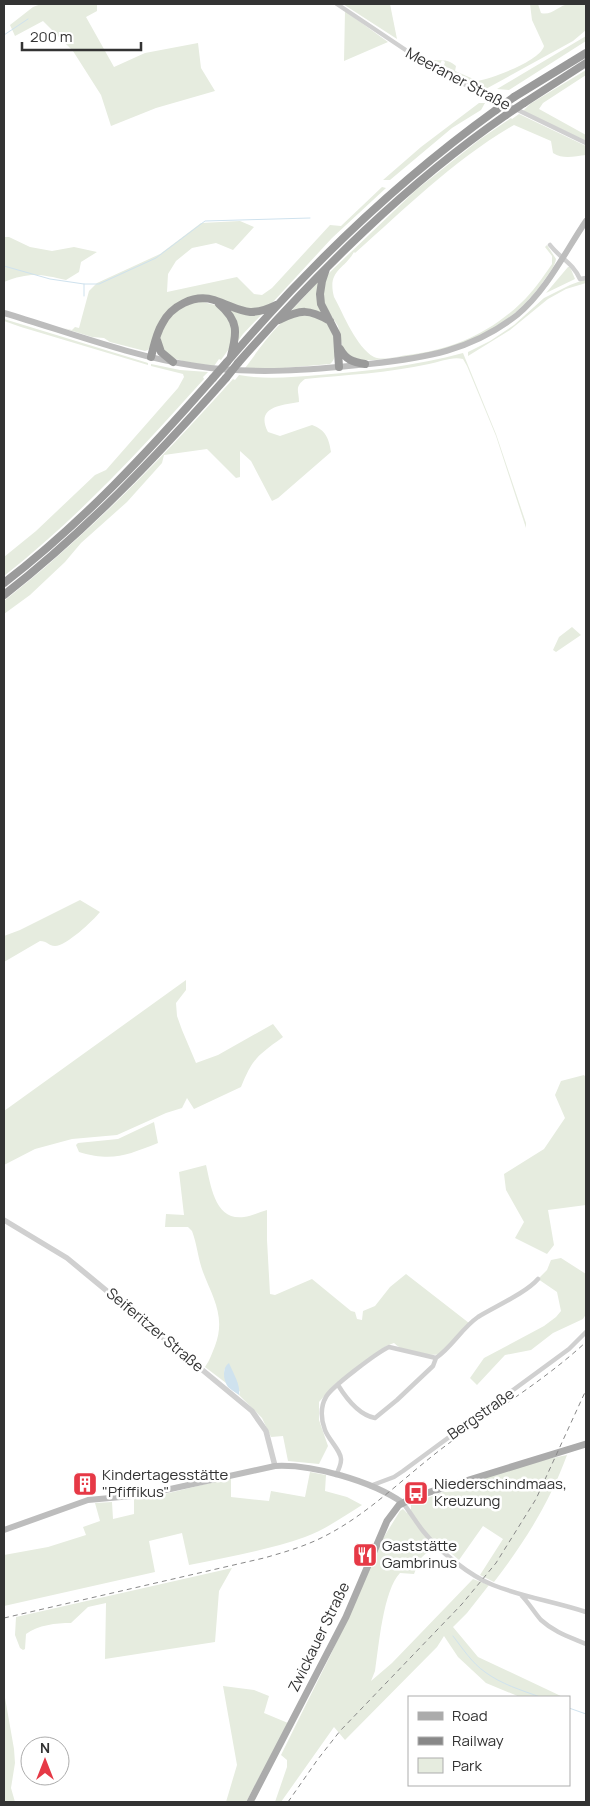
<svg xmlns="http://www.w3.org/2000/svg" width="590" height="1806" viewBox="0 0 590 1806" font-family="Manrope,sans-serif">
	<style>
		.green { fill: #e6ecdf }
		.water { fill: #cfe2ee }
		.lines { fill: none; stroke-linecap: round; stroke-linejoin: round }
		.stream { stroke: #cfe2ee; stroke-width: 1 }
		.minor { stroke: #d0d0d0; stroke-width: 4.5 }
		.tertiary { stroke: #d0d0d0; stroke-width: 5.5 }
		.secondary { stroke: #bdbdbd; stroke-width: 6 }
		.primary { stroke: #ababab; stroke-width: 7 }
		.motorway { stroke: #9a9a9a; stroke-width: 8 }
		.rail { stroke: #888; stroke-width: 1; stroke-dasharray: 5 4; stroke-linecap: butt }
		.motorway-bridge { stroke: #9a9a9a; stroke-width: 8 }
		.labels { text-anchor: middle; stroke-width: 5; stroke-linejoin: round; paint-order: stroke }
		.street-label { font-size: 15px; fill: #333; stroke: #fff }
		.poi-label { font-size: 15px; fill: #333; stroke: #fff; text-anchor: start }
	</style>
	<rect width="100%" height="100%" fill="#fff"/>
	<!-- green -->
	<path class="green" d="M 41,4 L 97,4 L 97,11 L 86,17 L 114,67 L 145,53 L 198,43 L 201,68 L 215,91 L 156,108 L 111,126 L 101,95 L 73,51 L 43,21 L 15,36 L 10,25 L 33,7 Z
		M 343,4 L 390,4 L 397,39 Z
		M 530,4 L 538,4 L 541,13 C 552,16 559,5 569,4 C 574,3 581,4 586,4 L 586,30 L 573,41 L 484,90 L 442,72 L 445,62 L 442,60 L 440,64 L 436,61 L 433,66 L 425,61 L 427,59 C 438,62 446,57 456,66 L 455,71 L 478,81 C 493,78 540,61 544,46 L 532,20 Z
		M 345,11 L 388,42 L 344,61 Z
		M 586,36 L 586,41 L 509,90 L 497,89 Z
		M 586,70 L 586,75 L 543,103 L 539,109 L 586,135 L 586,141 L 523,111 L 530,104 Z
		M 479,103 L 485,103 L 481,110 L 452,128 L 390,180 L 383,180 L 421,147 Z
		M 519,114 L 586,146 L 586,155 C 575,156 564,160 553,153 L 551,141 L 514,125 C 455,159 406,208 355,253 L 354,252 C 344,270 327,270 334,297 C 344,315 356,347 374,357 C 383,361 399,356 408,355 C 451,350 490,333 521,303 C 533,292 543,277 552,264 L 552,256 L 545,247 L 547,245 L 556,259 C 555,267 548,274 543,282 C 517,319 475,345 430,354 C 421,356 410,356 400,357 C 384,359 367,362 351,359 L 343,350 L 338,326 L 323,303 L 322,283 L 329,273 L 416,190 L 479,140 L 511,118 L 512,119 Z
		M 382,187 L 386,188 L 332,238 L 273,302 C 249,318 249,306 226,302 C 211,299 193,302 179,303 L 148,350 L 145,351 L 110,342 L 104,338 L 92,337 L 63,328 L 72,330 L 75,327 L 79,328 L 89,291 L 97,283 L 160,254 L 201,223 L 240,221 L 254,227 L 233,250 L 216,243 L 192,248 L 176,261 L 168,274 L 167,292 L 237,277 L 254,294 L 262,295 L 272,288 L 330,225 L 341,226 Z
		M 4,237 L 9,237 L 30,247 L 52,251 L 74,247 L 97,252 L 81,262 L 79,272 L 66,280 C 40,274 29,272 4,282 Z
		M 568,267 L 570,267 L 575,279 L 546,293 Z
		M 586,279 L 586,283 L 566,289 L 548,299 L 510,330 L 468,356 L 468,352 L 490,341 L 514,325 L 544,298 L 570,285 Z
		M 318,282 L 326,315 L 291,311 Z
		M 203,302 L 219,306 L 234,327 L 231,346 L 221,360 L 219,359 L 214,366 C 201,364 174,362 165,353 C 150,338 169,314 184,306 C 189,303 196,302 203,302 Z
		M 225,305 L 263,313 L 243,334 L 238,341 L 236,341 Z
		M 316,315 C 320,318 325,321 329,326 C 335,335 340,356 330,364 L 273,369 L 245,368 C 254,357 277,321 292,316 C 299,314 309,315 316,315 Z
		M 4,319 L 148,363 L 148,365 L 21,327 L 4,321 Z
		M 463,353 L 496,434 L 526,523 L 526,528 L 496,436 L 467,366 L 463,359 C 453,356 439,362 429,364 C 388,373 346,375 305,379 C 294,387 299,391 299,402 C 281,405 255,407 268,432 L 280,436 L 312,425 C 326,430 329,439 331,452 L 278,498 L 272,501 L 251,461 L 240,451 L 240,477 L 236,478 L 207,449 L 164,455 L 162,463 L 127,502 L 81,543 L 65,562 L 30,595 L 4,614 L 4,601 C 89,534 161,459 233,379 L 235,380 L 239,375 C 265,380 293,377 319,375 C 368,371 416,366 463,353 Z
		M 151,364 L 180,370 L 208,372 L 203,377 L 204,379 C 140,450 80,516 4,576 L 4,557 L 36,531 L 95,475 L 106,470 L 178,388 L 184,377 L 183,374 L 151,366 Z
		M 572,627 L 581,635 L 556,652 L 553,650 L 559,637 Z
		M 80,900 L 100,912 C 93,921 66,946 55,946 C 49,946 47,941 40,941 L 4,962 L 4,936 L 20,930 Z
		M 186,980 L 186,990 L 176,1003 L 177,1016 L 182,1030 L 196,1063 L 218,1055 L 273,1024 L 283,1037 C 257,1056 253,1058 241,1087 L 194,1109 L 187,1098 L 182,1108 L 166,1113 L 117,1135 L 72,1139 L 35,1149 L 4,1165 L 4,1111 Z
		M 584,1075 L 586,1078 L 586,1205 L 548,1210 L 554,1245 L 547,1254 L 515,1238 L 524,1222 L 506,1190 L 504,1174 L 544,1149 L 565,1118 L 555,1095 L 561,1081 Z
		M 154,1122 L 158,1143 C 127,1155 113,1162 79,1152 L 76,1145 L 78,1143 L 118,1139 Z
		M 206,1165 C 211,1186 215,1221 244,1217 C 252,1216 260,1212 267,1210 L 267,1240 L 270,1294 L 275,1295 L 312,1279 L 351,1311 L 355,1312 L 357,1319 L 362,1320 L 363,1311 L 375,1306 L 390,1287 L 406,1274 L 469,1323 L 439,1354 C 427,1357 402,1352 394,1343 L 386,1346 L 335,1384 L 319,1402 L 319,1420 L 328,1446 L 319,1464 L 288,1461 L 283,1436 L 271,1437 L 262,1418 L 239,1395 L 240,1392 L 224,1369 L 226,1383 L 205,1367 C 210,1360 212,1353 215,1346 C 226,1317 213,1298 203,1272 C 198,1259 197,1244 192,1231 L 188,1227 L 165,1227 L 166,1214 L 184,1215 L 179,1172 Z
		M 561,1258 L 586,1274 L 586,1314 L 583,1319 L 553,1333 L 531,1350 L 505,1355 L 477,1385 L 470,1378 L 484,1358 L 544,1326 L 556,1317 L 561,1311 L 557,1292 L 538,1279 L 547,1270 L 551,1260 Z
		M 567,1455 C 550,1502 524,1543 494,1582 L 480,1575 L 503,1539 L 483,1526 L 459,1560 L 438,1542 L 420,1559 L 414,1574 L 400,1573 C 383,1591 379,1646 375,1671 L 371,1681 L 392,1663 L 473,1579 L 489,1585 L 467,1613 L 453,1627 L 478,1657 L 563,1697 L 520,1697 L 486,1683 L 458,1657 L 444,1636 L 437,1647 L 345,1740 L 334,1727 L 281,1802 L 275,1802 L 287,1767 L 287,1760 L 281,1755 L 331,1654 L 382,1540 L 400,1511 L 403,1509 L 407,1513 L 411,1509 L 411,1504 L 443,1492 L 462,1491 L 478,1480 L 543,1460 Z
		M 310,1472 L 326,1475 L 325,1491 L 347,1497 L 362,1505 C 344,1516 325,1530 305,1537 C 268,1550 228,1557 189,1565 L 182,1533 L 149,1541 L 155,1572 L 4,1606 L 4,1555 L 48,1547 L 86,1535 L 83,1527 L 100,1521 L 95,1503 L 112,1502 L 113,1519 L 134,1514 L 134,1499 L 169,1493 L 231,1478 L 231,1497 L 269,1501 L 271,1491 L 305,1497 Z
		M 232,1568 L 219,1591 L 215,1642 L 105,1659 L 106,1603 L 88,1607 L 71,1623 C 56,1623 38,1625 26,1634 L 25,1649 L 23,1650 L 20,1648 L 15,1635 L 16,1617 Z
		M 223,1686 L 254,1690 L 269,1696 L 264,1713 L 288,1723 L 246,1802 L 226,1802 L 237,1765 Z
		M 4,1692 L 14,1749 L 15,1763 L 11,1788 L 15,1802 L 4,1802 Z"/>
	<!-- water -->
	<path class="water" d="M 229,1363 C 233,1373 241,1385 239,1395 C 235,1392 231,1390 228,1387 C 223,1380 222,1367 229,1363 Z"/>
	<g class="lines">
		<!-- stream -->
		<path class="stream" d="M 4,35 L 28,19
			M 4,266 L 50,279 L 84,284 L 99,284 L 156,258 L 205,221 L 310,218
			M 84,296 L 84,284
			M 453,1636 C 463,1649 472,1663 485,1672 C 501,1684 521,1690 540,1697
			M 569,1708 L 586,1714"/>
		<!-- minor -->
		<path class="minor" d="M 337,4 L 437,71 L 586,143
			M 550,245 C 560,258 573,263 580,279 L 586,278
			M 338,1385 C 346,1398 359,1415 375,1418 L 397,1400 L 433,1366 L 436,1358
			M 336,1475 C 338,1471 341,1465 341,1460 C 342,1452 328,1439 325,1430 C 321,1420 320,1407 326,1397 C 331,1387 378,1352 389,1347 L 436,1358 C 452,1347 462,1328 478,1317 C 494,1307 526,1293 538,1279
			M 370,1486 L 394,1477 L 403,1471 L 569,1349 L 586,1332
			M 403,1503 C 410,1512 416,1522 423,1531 C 439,1551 470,1576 493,1585 C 523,1597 556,1602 586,1612
			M 521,1595 C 529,1603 534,1612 541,1620 C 554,1632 570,1637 586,1644"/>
		<!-- tertiary -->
		<path class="tertiary" d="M 4,1220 L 67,1258 L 252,1411 L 266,1431 L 275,1466"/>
		<!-- secondary -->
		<path class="secondary" d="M 4,313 C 65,331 133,357 196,366 C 254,375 312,370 369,364 C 425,358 471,351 517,315 C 547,290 565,252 586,221
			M 4,1530 L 88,1500 L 143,1495 L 275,1466 C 312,1464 372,1481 403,1503"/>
		<!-- primary -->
		<path class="primary" d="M 250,1802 L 346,1617 L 387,1521 L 399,1505 L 417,1496 L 586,1444"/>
		<!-- motorway -->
		<path class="motorway" d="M 514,97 L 586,53
			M 524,103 L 586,63
			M 326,269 L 322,281 L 320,294 L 321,304 L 337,335 L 339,367
			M 219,304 C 239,321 237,333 231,356
			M 279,320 C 301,309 309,309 330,321
			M 157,340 L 161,352 L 173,362
			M 340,349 C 346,360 353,362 365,364
			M 151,357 C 154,346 156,334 162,324 C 171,306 194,294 214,300 C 241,309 247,319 276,305
			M 227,362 C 307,268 396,182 496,110
			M 238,363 C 319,271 405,185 506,115
			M 4,583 C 82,523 148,452 213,378
			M 4,595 C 86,531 157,456 226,378"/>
		<!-- rail -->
		<path class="rail" d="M 4,1618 L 264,1558 C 285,1552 306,1546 325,1536 C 372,1512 409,1472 452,1441 C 497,1409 546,1379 586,1342
			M 288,1802 L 318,1759 L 340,1731 L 462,1604 L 496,1563 L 536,1499 L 586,1390"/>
		<!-- motorway-bridge -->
		<path class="motorway-bridge" d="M 496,110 L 514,97
			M 506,115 L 524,103
			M 213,378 L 227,362
			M 226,378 L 238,363"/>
	</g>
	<!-- icons -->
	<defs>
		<symbol id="building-square" viewBox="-11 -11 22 22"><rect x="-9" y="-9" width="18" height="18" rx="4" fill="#e63946" stroke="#fff"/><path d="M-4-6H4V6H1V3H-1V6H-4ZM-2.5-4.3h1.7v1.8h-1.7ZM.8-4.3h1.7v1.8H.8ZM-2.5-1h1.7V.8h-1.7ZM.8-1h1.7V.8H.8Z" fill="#fff"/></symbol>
		<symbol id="bus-square" viewBox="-11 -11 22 22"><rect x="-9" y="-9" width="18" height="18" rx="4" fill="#e63946" stroke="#fff"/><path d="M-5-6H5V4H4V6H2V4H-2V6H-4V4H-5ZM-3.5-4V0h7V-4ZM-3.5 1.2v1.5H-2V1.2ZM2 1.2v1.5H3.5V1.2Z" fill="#fff"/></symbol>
		<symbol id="restaurant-square" viewBox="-11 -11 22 22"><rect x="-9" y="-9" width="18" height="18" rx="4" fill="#e63946" stroke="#fff"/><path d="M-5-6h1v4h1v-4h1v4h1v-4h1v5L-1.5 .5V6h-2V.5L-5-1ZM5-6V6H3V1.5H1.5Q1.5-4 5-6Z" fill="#fff"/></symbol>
	</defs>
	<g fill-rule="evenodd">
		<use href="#building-square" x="71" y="1470" width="28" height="28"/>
		<use href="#bus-square" x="402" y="1479" width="28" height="28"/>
		<use href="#restaurant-square" x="351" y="1541" width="28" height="28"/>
	</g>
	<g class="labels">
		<!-- street labels -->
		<g class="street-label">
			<text transform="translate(458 79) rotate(28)" y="5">Meeraner Straße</text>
			<text transform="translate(155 1330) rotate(40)" y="5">Seiferitzer Straße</text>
			<text transform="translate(481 1414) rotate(-35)" y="5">Bergstraße</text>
			<text transform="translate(319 1637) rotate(-64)" y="5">Zwickauer Straße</text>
		</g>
		<!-- poi labels -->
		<g class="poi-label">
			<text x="102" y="1480">Kindertagesstätte<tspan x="102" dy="17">"Pfiffikus"</tspan></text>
			<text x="434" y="1489">Niederschindmaas,<tspan x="434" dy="17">Kreuzung</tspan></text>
			<text x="382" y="1551">Gaststätte<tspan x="382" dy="17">Gambrinus</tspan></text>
		</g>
	</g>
	<!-- border -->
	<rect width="590" height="1806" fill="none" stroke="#333333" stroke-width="10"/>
	<!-- legend -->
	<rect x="408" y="1696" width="162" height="90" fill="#ffffff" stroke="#adadad"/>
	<rect x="418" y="1712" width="25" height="8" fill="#ababab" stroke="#adadad"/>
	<text x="452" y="1721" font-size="15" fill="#333333">Road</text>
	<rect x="418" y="1737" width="25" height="8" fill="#888888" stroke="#adadad"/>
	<text x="452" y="1746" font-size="15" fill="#333333">Railway</text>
	<rect x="418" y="1758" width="25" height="15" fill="#e6ecdf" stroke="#adadad"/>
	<text x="452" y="1771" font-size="15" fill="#333333">Park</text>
	<!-- north arrow -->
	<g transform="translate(45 1761)"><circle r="24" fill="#ffffff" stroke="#adadad"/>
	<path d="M0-4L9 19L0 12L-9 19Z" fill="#e63946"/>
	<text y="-8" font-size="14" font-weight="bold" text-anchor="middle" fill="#333333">N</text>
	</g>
	<!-- scale -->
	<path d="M22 42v8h119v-8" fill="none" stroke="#333333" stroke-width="2.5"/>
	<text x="30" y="42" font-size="15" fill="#333333" stroke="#ffffff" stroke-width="4" paint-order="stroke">200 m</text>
</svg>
